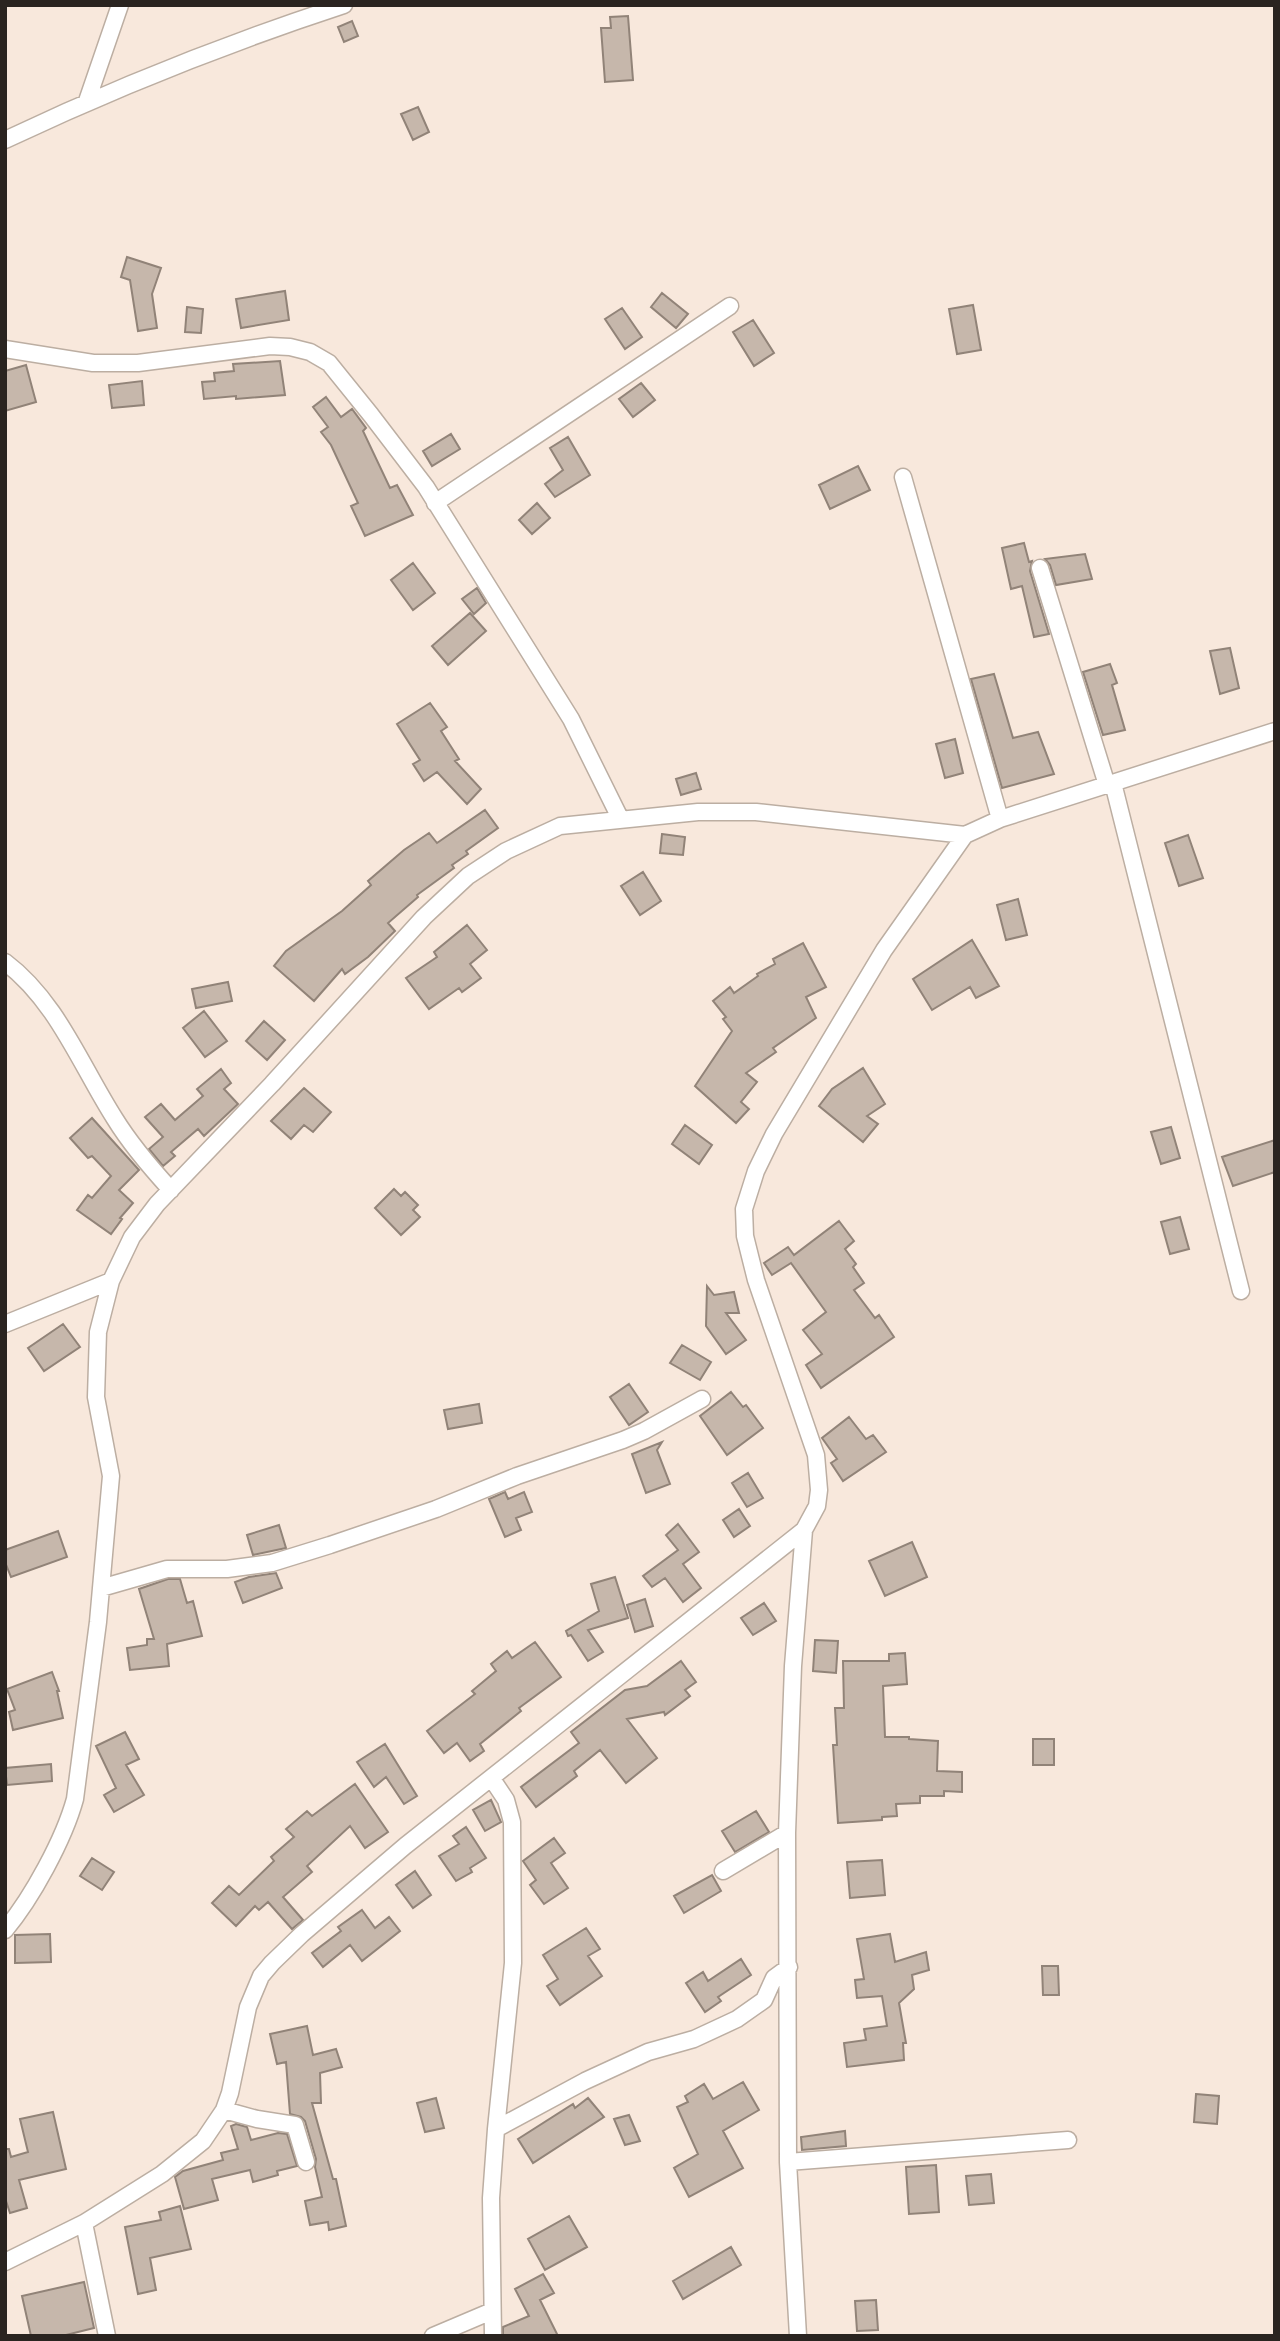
<svg xmlns="http://www.w3.org/2000/svg" width="1280" height="2341" viewBox="0 0 1280 2341" font-family="'Work Sans',sans-serif">
	<style>
		.building { fill: #c6b7ab; stroke: #918378; stroke-width: 2 }
		.lines { fill: none; stroke-linecap: round; stroke-linejoin: round }
		.minor-casing { stroke: #bcaea2; stroke-width: 19 }
		.minor { stroke: #fff; stroke-width: 16 }
	</style>
	<rect width="100%" height="100%" fill="#f8e8dc"/>
	<!-- building -->
	<path class="building" d="M 628,16 L 633,80 L 605,82 L 601,28 L 611,28 L 610,17 Z
		M 352,21 L 358,36 L 344,42 L 338,27 Z
		M 418,107 L 429,132 L 413,140 L 401,114 Z
		M 127,257 L 161,268 L 152,294 L 157,328 L 138,331 L 130,280 L 121,277 Z
		M 285,291 L 289,320 L 241,328 L 236,299 Z
		M 662,293 L 688,314 L 676,328 L 651,307 Z
		M 973,305 L 981,350 L 957,354 L 949,309 Z
		M 187,307 L 203,309 L 201,333 L 185,332 Z
		M 622,308 L 642,337 L 625,349 L 605,319 Z
		M 753,320 L 774,353 L 754,366 L 733,332 Z
		M 280,361 L 285,395 L 236,399 L 236,396 L 204,399 L 202,382 L 215,381 L 214,373 L 234,371 L 233,364 Z
		M 26,365 L 36,402 L 5,411 L 5,371 Z
		M 142,381 L 144,405 L 112,408 L 109,385 Z
		M 641,383 L 655,400 L 633,417 L 619,399 Z
		M 326,397 L 341,417 L 352,409 L 366,428 L 363,431 L 390,488 L 397,485 L 413,515 L 365,536 L 351,506 L 358,503 L 331,445 L 321,432 L 328,427 L 313,407 Z
		M 451,434 L 460,449 L 432,466 L 423,451 Z
		M 568,437 L 590,475 L 555,497 L 545,484 L 563,470 L 550,448 Z
		M 858,466 L 870,490 L 830,509 L 819,485 Z
		M 537,503 L 550,518 L 532,534 L 519,520 Z
		M 1024,543 L 1029,562 L 1032,561 L 1030,571 L 1049,634 L 1034,637 L 1022,586 L 1011,589 L 1002,548 Z
		M 1085,554 L 1092,579 L 1056,585 L 1050,565 L 1045,559 Z
		M 413,563 L 435,593 L 413,610 L 391,580 Z
		M 477,588 L 486,603 L 474,614 L 462,599 Z
		M 470,613 L 486,631 L 448,665 L 432,646 Z
		M 1230,648 L 1239,688 L 1220,694 L 1210,651 Z
		M 1110,664 L 1117,683 L 1112,685 L 1125,730 L 1103,735 L 1083,672 Z
		M 994,674 L 1013,738 L 1038,732 L 1054,774 L 1002,788 L 971,679 Z
		M 430,703 L 447,727 L 441,731 L 459,759 L 455,761 L 481,789 L 467,804 L 437,772 L 424,781 L 413,764 L 420,760 L 397,724 Z
		M 955,739 L 963,773 L 945,778 L 936,744 Z
		M 696,773 L 701,789 L 681,795 L 676,779 Z
		M 485,810 L 498,828 L 466,851 L 468,854 L 452,865 L 454,868 L 417,895 L 418,897 L 388,923 L 395,931 L 368,957 L 345,974 L 342,969 L 314,1001 L 274,966 L 286,951 L 342,911 L 371,885 L 368,881 L 404,850 L 429,833 L 437,843 Z
		M 662,834 L 685,837 L 683,855 L 660,853 Z
		M 1188,835 L 1203,878 L 1179,886 L 1165,843 Z
		M 643,872 L 661,901 L 640,915 L 621,886 Z
		M 1018,899 L 1027,935 L 1006,940 L 997,905 Z
		M 467,925 L 487,950 L 470,964 L 481,978 L 462,992 L 459,988 L 429,1009 L 406,978 L 437,957 L 434,952 Z
		M 972,940 L 999,986 L 976,998 L 970,987 L 932,1010 L 913,979 Z
		M 803,943 L 826,987 L 806,997 L 816,1018 L 773,1048 L 776,1052 L 746,1073 L 757,1082 L 741,1102 L 749,1109 L 736,1123 L 695,1086 L 732,1031 L 723,1019 L 726,1017 L 713,1001 L 730,987 L 734,993 L 758,976 L 757,974 L 775,964 L 773,959 Z
		M 228,982 L 232,1001 L 196,1008 L 192,989 Z
		M 204,1011 L 227,1041 L 205,1057 L 183,1028 Z
		M 264,1021 L 285,1040 L 267,1060 L 246,1041 Z
		M 863,1068 L 885,1104 L 867,1116 L 878,1124 L 863,1142 L 819,1106 L 832,1089 Z
		M 221,1069 L 231,1083 L 224,1089 L 238,1104 L 204,1136 L 198,1129 L 171,1152 L 175,1156 L 163,1166 L 149,1149 L 163,1137 L 145,1117 L 161,1104 L 175,1120 L 203,1096 L 197,1089 Z
		M 304,1088 L 331,1112 L 313,1132 L 304,1125 L 291,1139 L 271,1121 Z
		M 92,1118 L 139,1170 L 119,1190 L 133,1203 L 120,1218 L 122,1219 L 111,1234 L 77,1210 L 88,1195 L 92,1198 L 111,1176 L 92,1156 L 88,1158 L 70,1138 Z
		M 685,1125 L 712,1145 L 699,1164 L 672,1144 Z
		M 1171,1127 L 1180,1158 L 1161,1164 L 1151,1132 Z
		M 1275,1140 L 1275,1172 L 1233,1186 L 1222,1157 Z
		M 394,1189 L 401,1196 L 405,1192 L 418,1205 L 413,1210 L 420,1217 L 401,1235 L 375,1208 Z
		M 1180,1217 L 1189,1249 L 1170,1254 L 1161,1222 Z
		M 839,1221 L 854,1241 L 845,1249 L 856,1264 L 853,1267 L 864,1283 L 854,1290 L 875,1318 L 879,1315 L 894,1337 L 821,1388 L 806,1365 L 822,1354 L 803,1330 L 826,1312 L 791,1263 L 772,1275 L 764,1263 L 788,1247 L 794,1255 Z
		M 707,1286 L 714,1295 L 734,1292 L 739,1313 L 726,1313 L 746,1340 L 726,1354 L 706,1326 Z
		M 63,1324 L 80,1347 L 44,1371 L 28,1348 Z
		M 682,1345 L 711,1362 L 700,1380 L 670,1363 Z
		M 629,1384 L 648,1412 L 629,1425 L 610,1397 Z
		M 731,1392 L 743,1407 L 746,1405 L 763,1428 L 727,1455 L 700,1416 Z
		M 479,1404 L 482,1423 L 448,1429 L 444,1410 Z
		M 849,1417 L 866,1439 L 873,1435 L 886,1452 L 843,1481 L 831,1463 L 837,1459 L 822,1438 Z
		M 662,1442 L 657,1450 L 670,1484 L 646,1493 L 632,1454 Z
		M 748,1473 L 763,1498 L 747,1507 L 732,1483 Z
		M 505,1492 L 508,1499 L 524,1492 L 532,1512 L 516,1518 L 521,1530 L 505,1537 L 489,1499 Z
		M 739,1509 L 750,1526 L 734,1537 L 723,1520 Z
		M 678,1524 L 699,1552 L 683,1564 L 701,1588 L 683,1602 L 665,1578 L 652,1587 L 643,1576 L 678,1550 L 666,1535 Z
		M 279,1525 L 286,1548 L 253,1555 L 247,1535 Z
		M 58,1531 L 67,1557 L 11,1577 L 5,1562 L 5,1550 Z
		M 912,1542 L 927,1577 L 885,1596 L 869,1561 Z
		M 276,1573 L 282,1588 L 243,1603 L 235,1582 L 249,1577 Z
		M 615,1577 L 628,1618 L 588,1630 L 603,1652 L 588,1661 L 571,1635 L 568,1636 L 566,1631 L 599,1611 L 591,1584 Z
		M 168,1579 L 180,1579 L 187,1603 L 193,1601 L 202,1636 L 167,1644 L 169,1666 L 130,1670 L 127,1648 L 147,1645 L 147,1639 L 154,1639 L 139,1589 Z
		M 645,1599 L 653,1626 L 635,1632 L 627,1605 Z
		M 764,1603 L 776,1621 L 753,1635 L 741,1618 Z
		M 815,1640 L 838,1641 L 836,1673 L 813,1671 Z
		M 535,1642 L 561,1677 L 519,1708 L 521,1711 L 480,1744 L 484,1751 L 470,1761 L 457,1743 L 444,1753 L 427,1731 L 475,1694 L 472,1691 L 496,1671 L 491,1664 L 507,1651 L 512,1658 Z
		M 905,1653 L 907,1684 L 883,1686 L 885,1737 L 909,1737 L 909,1739 L 938,1741 L 937,1771 L 962,1772 L 962,1792 L 944,1791 L 944,1796 L 920,1796 L 920,1803 L 896,1804 L 897,1816 L 882,1817 L 882,1820 L 838,1823 L 833,1745 L 837,1745 L 835,1708 L 844,1708 L 843,1661 L 889,1661 L 889,1654 Z
		M 681,1661 L 696,1682 L 685,1690 L 690,1696 L 665,1715 L 664,1712 L 627,1719 L 657,1758 L 626,1783 L 600,1750 L 574,1771 L 577,1776 L 536,1807 L 521,1787 L 579,1743 L 571,1732 L 625,1690 L 647,1686 Z
		M 52,1672 L 59,1691 L 57,1691 L 63,1718 L 13,1730 L 9,1712 L 15,1710 L 7,1689 Z
		M 125,1732 L 139,1759 L 126,1765 L 144,1795 L 114,1812 L 104,1795 L 116,1788 L 96,1746 Z
		M 1033,1739 L 1054,1739 L 1054,1765 L 1033,1765 Z
		M 385,1744 L 417,1796 L 404,1804 L 386,1777 L 374,1787 L 357,1762 Z
		M 51,1764 L 52,1781 L 7,1785 L 5,1768 Z
		M 355,1784 L 388,1832 L 365,1848 L 350,1826 L 307,1866 L 312,1872 L 283,1897 L 303,1920 L 292,1929 L 268,1902 L 259,1910 L 255,1906 L 236,1926 L 212,1903 L 229,1886 L 239,1895 L 274,1861 L 271,1857 L 294,1837 L 286,1829 L 307,1811 L 312,1816 Z
		M 491,1800 L 501,1822 L 485,1831 L 473,1810 Z
		M 756,1811 L 769,1832 L 735,1852 L 722,1831 Z
		M 466,1827 L 486,1858 L 470,1868 L 472,1872 L 456,1881 L 439,1856 L 459,1844 L 453,1836 Z
		M 554,1838 L 565,1853 L 551,1863 L 568,1888 L 544,1904 L 530,1885 L 536,1880 L 523,1861 Z
		M 92,1858 L 114,1872 L 102,1890 L 80,1876 Z
		M 882,1860 L 885,1895 L 850,1898 L 847,1862 Z
		M 415,1871 L 431,1895 L 413,1908 L 396,1885 Z
		M 712,1875 L 721,1891 L 684,1913 L 674,1896 Z
		M 362,1910 L 375,1928 L 389,1917 L 400,1931 L 362,1961 L 350,1945 L 323,1967 L 312,1953 L 341,1931 L 338,1927 Z
		M 586,1928 L 600,1949 L 588,1956 L 602,1976 L 560,2005 L 547,1986 L 558,1979 L 543,1955 Z
		M 50,1934 L 51,1962 L 15,1963 L 15,1935 Z
		M 890,1934 L 895,1962 L 926,1952 L 929,1970 L 912,1975 L 914,1989 L 899,2003 L 906,2043 L 903,2043 L 904,2060 L 847,2067 L 844,2043 L 866,2040 L 864,2029 L 887,2026 L 882,1996 L 857,1998 L 855,1980 L 864,1979 L 857,1939 Z
		M 741,1959 L 751,1975 L 718,1997 L 721,2001 L 705,2012 L 686,1983 L 703,1972 L 708,1981 Z
		M 1042,1966 L 1058,1966 L 1059,1995 L 1043,1995 Z
		M 307,2026 L 313,2055 L 336,2049 L 342,2067 L 320,2073 L 321,2103 L 312,2103 L 333,2179 L 336,2179 L 346,2226 L 329,2230 L 328,2222 L 310,2225 L 305,2201 L 322,2197 L 315,2167 L 316,2159 L 305,2121 L 301,2117 L 290,2114 L 286,2062 L 277,2064 L 270,2034 Z
		M 743,2082 L 759,2110 L 723,2131 L 743,2168 L 689,2197 L 674,2168 L 698,2154 L 677,2107 L 688,2102 L 685,2096 L 704,2084 L 713,2099 Z
		M 1196,2094 L 1219,2096 L 1217,2124 L 1194,2122 Z
		M 436,2098 L 444,2128 L 425,2132 L 417,2103 Z
		M 588,2098 L 604,2117 L 533,2163 L 518,2139 L 573,2104 L 575,2108 Z
		M 53,2112 L 66,2169 L 19,2180 L 27,2208 L 10,2213 L 5,2198 L 5,2149 L 9,2149 L 11,2157 L 28,2152 L 20,2119 Z
		M 629,2115 L 640,2141 L 625,2145 L 614,2119 Z
		M 236,2124 L 247,2127 L 251,2140 L 278,2133 L 287,2134 L 297,2166 L 277,2171 L 278,2175 L 253,2182 L 250,2170 L 212,2179 L 218,2200 L 184,2209 L 175,2177 L 183,2171 L 223,2160 L 221,2153 L 238,2149 L 231,2126 Z
		M 845,2131 L 846,2146 L 802,2150 L 801,2137 Z
		M 936,2165 L 939,2212 L 909,2214 L 906,2167 Z
		M 991,2174 L 994,2203 L 969,2205 L 966,2176 Z
		M 180,2206 L 191,2249 L 150,2258 L 156,2290 L 138,2294 L 125,2227 L 161,2220 L 159,2212 Z
		M 569,2216 L 587,2247 L 545,2270 L 528,2239 Z
		M 731,2247 L 741,2265 L 683,2299 L 673,2281 Z
		M 543,2274 L 554,2293 L 540,2300 L 558,2336 L 503,2336 L 503,2327 L 529,2316 L 515,2289 Z
		M 84,2282 L 94,2328 L 62,2336 L 31,2336 L 22,2296 Z
		M 876,2300 L 878,2330 L 857,2331 L 855,2301 Z"/>
	<g class="lines">
		<defs>
			<path id="minor" d="M 87,101 L 120,5
				M 5,140 C 115,88 228,43 344,5
				M 5,349 L 93,363 L 138,363 L 270,346 L 290,347 L 310,352 L 329,363 L 371,415 L 426,487 L 571,719 L 620,818
				M 903,477 L 1000,819
				M 435,503 L 730,306
				M 1040,568 L 1107,785
				M 1113,783 L 1241,1291
				M 5,962 C 57,1001 81,1066 115,1119 C 131,1145 150,1167 171,1190
				M 5,1324 L 111,1281
				M 101,1588 L 167,1569 L 227,1569 L 272,1563 L 330,1545 L 436,1509 L 517,1476 L 623,1440 L 644,1431 L 702,1399
				M 492,1779 L 506,1800 L 512,1822 L 513,1963 L 496,2129 L 491,2198 L 493,2336
				M 723,1871 L 787,1833
				M 5,1930 C 32,1898 64,1839 75,1799 L 98,1622 L 111,1476 L 96,1397 L 98,1332 L 111,1281 L 132,1237 L 157,1204 L 272,1084 L 424,917 L 468,876 L 506,851 L 560,826 L 698,812 L 756,812 L 965,835
				M 224,2110 L 257,2119 L 295,2125 L 306,2162
				M 496,2129 L 585,2081 L 648,2052 L 694,2039 L 737,2019 L 764,2000 L 774,1978 L 789,1967
				M 788,2162 L 1068,2140
				M 84,2223 L 107,2336
				M 5,2262 L 84,2223 L 162,2174 L 203,2141 L 224,2110 L 230,2093 L 248,2007 L 261,1976 L 272,1963 L 302,1934 L 405,1846 L 804,1530 L 817,1506 L 819,1490 L 816,1455 L 756,1280 L 745,1236 L 744,1209 L 756,1171 L 774,1134 L 884,950 L 965,835 L 1000,819 L 1275,731
				M 433,2336 L 492,2311
				M 798,2336 L 788,2162 L 787,1833 L 793,1666 L 804,1530"/>
		</defs>
		<!-- minor casing -->
		<use href="#minor" class="minor-casing"/>
		<!-- minor -->
		<use href="#minor" class="minor"/>
	</g>
	<!-- border -->
	<rect width="1280" height="2341" fill="none" stroke="#2a2420" stroke-width="14"/>
</svg>
